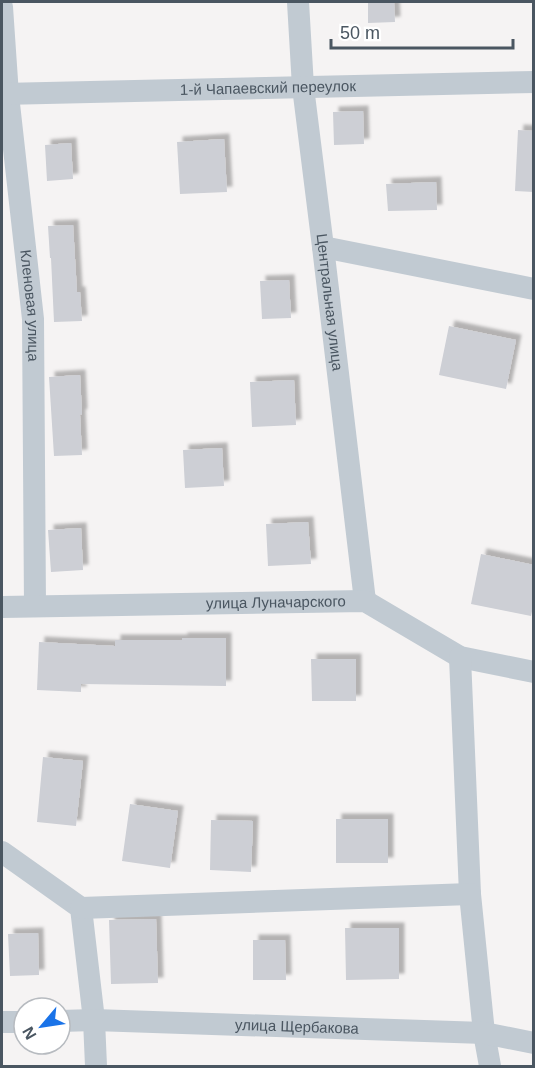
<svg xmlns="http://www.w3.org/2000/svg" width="535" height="1068" viewBox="0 0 535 1068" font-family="Arial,sans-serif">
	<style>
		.building { fill: #cdcfd5; filter: url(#shadow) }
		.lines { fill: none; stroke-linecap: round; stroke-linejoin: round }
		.minor { stroke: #c1cad2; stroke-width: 22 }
		.labels { text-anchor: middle; stroke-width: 4.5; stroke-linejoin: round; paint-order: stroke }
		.street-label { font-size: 15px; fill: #4a5661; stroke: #fff }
	</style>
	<defs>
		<filter id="shadow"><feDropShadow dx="5.5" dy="-5.5" stdDeviation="1.5" flood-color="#0004"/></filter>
	</defs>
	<rect width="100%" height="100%" fill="#f5f3f3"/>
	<!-- building -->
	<path class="building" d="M 368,2 L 394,2 L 395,22 L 368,23 Z
		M 363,111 L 364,144 L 334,145 L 333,112 Z
		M 518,130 L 534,131 L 534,192 L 515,191 Z
		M 224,139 L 227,192 L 180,194 L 177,142 Z
		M 71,143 L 73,179 L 47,181 L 45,145 Z
		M 436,182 L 437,210 L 388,211 L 386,184 Z
		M 73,225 L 77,292 L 80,292 L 82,321 L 54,322 L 51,258 L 50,258 L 48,226 Z
		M 289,280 L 291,318 L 262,319 L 260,281 Z
		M 449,326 L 516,340 L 506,389 L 439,375 Z
		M 80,375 L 82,414 L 80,415 L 82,455 L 54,456 L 49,377 Z
		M 294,380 L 296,425 L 252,427 L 250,382 Z
		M 222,448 L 224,486 L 185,488 L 183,450 Z
		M 308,522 L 311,564 L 268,566 L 266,524 Z
		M 81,528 L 83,570 L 51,572 L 48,530 Z
		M 481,554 L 534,565 L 534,602 L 531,616 L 471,604 Z
		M 182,638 L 226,638 L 226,686 L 81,684 L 81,692 L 37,690 L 39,642 L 115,646 L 115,640 L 182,640 Z
		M 311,659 L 356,659 L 356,701 L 312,701 Z
		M 43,757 L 83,761 L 76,826 L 37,822 Z
		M 130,804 L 178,811 L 170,868 L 122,861 Z
		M 336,819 L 388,819 L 388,863 L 336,863 Z
		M 211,820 L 253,821 L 251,872 L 210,870 Z
		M 156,919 L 158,983 L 111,984 L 109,920 Z
		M 345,928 L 399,928 L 399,979 L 346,980 Z
		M 38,933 L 39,975 L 10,976 L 8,934 Z
		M 253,940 L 285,940 L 286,980 L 253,980 Z"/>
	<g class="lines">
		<!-- minor -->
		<g class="minor">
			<path id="s1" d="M 298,2 L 303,87 L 323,247 L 365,601"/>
			<path id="s2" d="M 2,7 L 8,95 L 33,319 L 35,606"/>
			<path id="s3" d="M 2,94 L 534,82"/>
			<path d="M 323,247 L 534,289"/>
			<path id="s4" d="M 2,607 L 365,601 L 460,657 L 534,672"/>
			<path d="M 460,657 L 470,894 L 484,1033 L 490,1066"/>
			<path d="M 2,852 L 81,908 L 94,1020 L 96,1066"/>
			<path d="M 81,908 L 470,894"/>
			<path id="s5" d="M 60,1021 L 94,1020 L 484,1033 L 534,1043"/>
			<path d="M 2,1022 L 24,1022"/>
		</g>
	</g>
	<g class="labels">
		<!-- street labels -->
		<g class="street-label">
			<text dy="5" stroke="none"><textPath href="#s3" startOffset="266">1-й Чапаевский переулок</textPath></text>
			<text dy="5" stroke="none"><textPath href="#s1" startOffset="302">Центральная улица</textPath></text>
			<text dy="5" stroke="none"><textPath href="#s2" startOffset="300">Кленовая улица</textPath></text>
			<text dy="5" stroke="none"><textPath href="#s4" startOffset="274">улица Луначарского</textPath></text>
			<text dy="5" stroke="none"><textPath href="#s5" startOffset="237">улица Щербакова</textPath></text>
		</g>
	</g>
	<!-- border -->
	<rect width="535" height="1068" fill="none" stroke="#4a5661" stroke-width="6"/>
	<!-- north arrow -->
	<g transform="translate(42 1026) rotate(241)"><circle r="28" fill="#ffffff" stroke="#b7bbc0" stroke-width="1.5"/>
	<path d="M0-4.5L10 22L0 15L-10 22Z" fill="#1a73e8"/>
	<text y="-9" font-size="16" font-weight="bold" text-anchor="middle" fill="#4a5661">N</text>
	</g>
	<!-- scale -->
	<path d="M331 39v9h182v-9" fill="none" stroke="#4a5661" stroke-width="3"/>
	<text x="340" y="39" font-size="18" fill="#4a5661" stroke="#ffffff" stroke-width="4.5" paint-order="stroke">50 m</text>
</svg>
